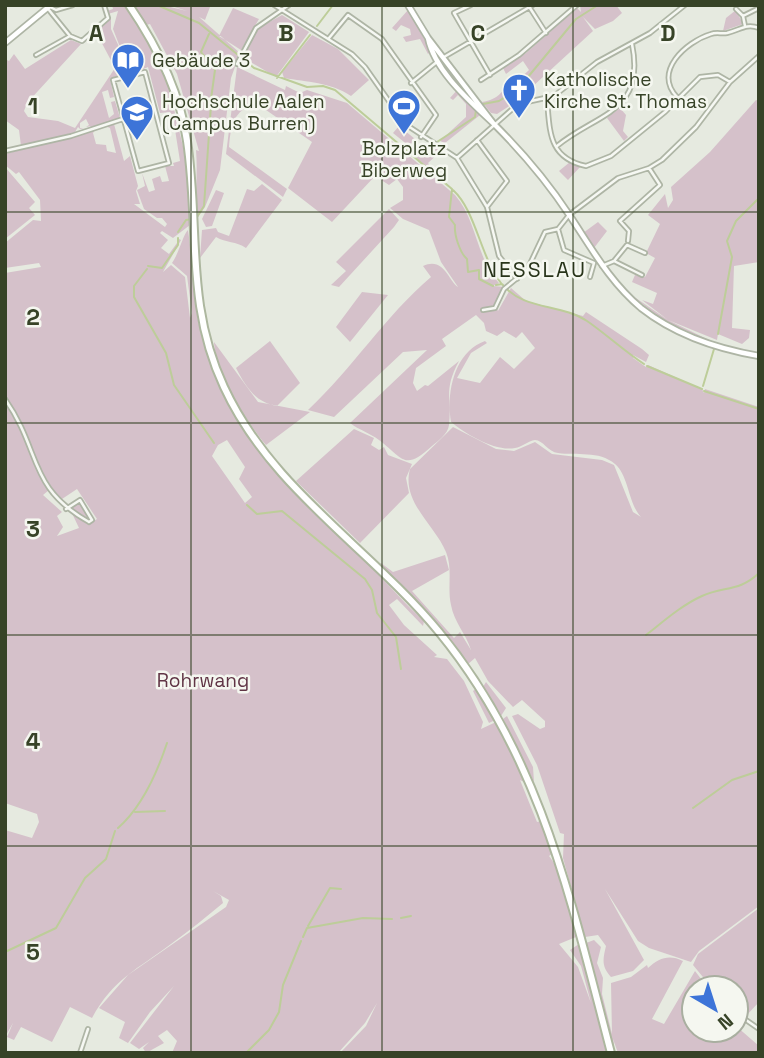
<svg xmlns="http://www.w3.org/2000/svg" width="764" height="1058" viewBox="0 0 764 1058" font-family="'Space Grotesk',sans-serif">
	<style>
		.green { fill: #d5c1ca; fill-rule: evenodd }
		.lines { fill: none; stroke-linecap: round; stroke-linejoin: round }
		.stream { stroke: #bdcd99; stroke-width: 2 }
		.minor-casing { stroke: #aeb5a5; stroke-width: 6 }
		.secondary-casing { stroke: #aeb5a5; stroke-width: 8 }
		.primary-casing { stroke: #adb79f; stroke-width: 10 }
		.minor { stroke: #f6f8f3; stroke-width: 2.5 }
		.secondary { stroke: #fff; stroke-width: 4.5 }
		.primary { stroke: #fff; stroke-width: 6 }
		.grid { fill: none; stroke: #374327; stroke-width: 2; stroke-opacity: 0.55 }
		.labels { text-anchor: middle; stroke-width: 5; stroke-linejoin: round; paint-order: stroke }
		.poi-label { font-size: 19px; fill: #374327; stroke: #f5f7f0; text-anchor: start }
		.park-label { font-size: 19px; fill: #603445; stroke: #f5f7f0 }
		.neighbourhood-label { font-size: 21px; letter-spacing: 2px; fill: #28341a; stroke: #f5f7f0 }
		.grid-label { font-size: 23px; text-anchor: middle; font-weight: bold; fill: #374327; stroke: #f5f7f0; stroke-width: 5; stroke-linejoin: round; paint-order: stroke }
	</style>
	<rect width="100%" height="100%" fill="#e6eae0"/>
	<!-- green -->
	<path class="green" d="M 112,5 L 125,5 C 146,37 166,71 177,108 L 174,109 L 185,155 L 190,225 L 173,238 L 162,231 L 160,233 L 168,240 L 161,248 L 169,254 L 177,243 L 177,238 L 181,240 L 163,272 L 171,265 L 185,277 L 190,318 L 192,313 L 187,276 L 172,263 C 179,253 183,235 188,230 C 194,267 192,304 203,341 C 233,437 304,502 372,568 C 390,586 406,605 424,621 L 423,626 L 397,599 L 389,605 L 404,625 L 437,655 L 434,657 L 447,659 L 464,681 L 483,722 L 481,729 L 496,722 L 526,780 L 524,782 L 520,780 L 537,822 L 541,821 L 553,853 L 549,856 C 566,877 569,911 576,937 L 559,944 L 578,967 L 591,1003 L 581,966 L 570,950 L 579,944 L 608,1053 L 340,1053 L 366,1026 L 377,1003 L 365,1023 L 338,1053 L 172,1053 L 177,1041 L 167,1030 L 158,1036 L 164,1043 L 146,1053 L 143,1048 L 149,1042 L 139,1049 L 130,1043 L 174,986 L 150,1012 L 128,1043 L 119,1038 L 125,1022 L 99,1008 L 128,975 L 226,907 L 229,900 L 213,891 L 221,896 L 223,903 C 206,917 189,931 171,944 C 138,969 113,979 92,1018 L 70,1007 L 52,1042 L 21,1027 L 14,1040 L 7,1037 L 13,1023 L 5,1037 L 5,830 L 32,838 L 39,822 L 37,814 L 5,803 L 5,273 L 41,267 L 39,263 L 5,268 L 5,243 L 33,220 L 41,221 L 40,200 L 19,172 L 16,174 L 5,165 L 5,154 L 95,130 L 93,133 L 96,144 L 106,145 L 107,151 L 116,153 L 110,128 L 105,126 L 114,124 L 124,161 L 130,156 L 138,186 L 136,191 L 140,204 L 134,204 L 165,227 L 167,224 L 162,218 L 157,218 L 144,209 L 137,190 L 145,186 L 142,173 L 149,192 L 155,190 L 152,179 L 160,176 L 162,182 L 169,181 L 165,166 L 174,166 L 173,163 L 180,161 L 173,117 L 170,112 L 160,113 L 148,67 L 132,74 L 129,64 L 124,66 L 126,75 L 110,79 L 114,97 L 110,98 L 108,90 L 102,92 L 109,118 L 114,114 L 111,102 L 115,101 L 120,118 L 87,129 L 91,126 L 86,127 L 89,125 L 86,119 L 80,123 L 80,128 L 84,128 L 80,129 L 78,127 L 75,132 L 84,130 L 21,146 L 19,130 L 5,120 L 5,59 L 9,61 L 14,54 L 25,69 L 71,40 L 81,44 L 27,103 L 24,111 L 28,117 L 58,121 L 75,128 L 115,68 L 96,32 L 111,18 L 111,29 L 125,60 L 113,29 L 118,11 L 108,14 L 107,11 L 113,9 ZM 227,440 L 245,467 L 239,479 L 252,497 L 245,503 L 212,456 L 218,445 ZM 77,489 L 97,519 L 92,522 L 81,502 L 70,509 L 79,528 L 57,536 L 63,527 L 57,516 L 62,512 L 43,495 L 49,490 L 62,499 Z
		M 133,5 L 162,5 L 187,11 L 168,5 L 210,7 L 205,20 L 199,17 L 240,53 L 231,78 L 220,170 L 205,207 L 196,220 C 195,195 198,174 196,150 L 199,151 L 177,74 L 150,24 L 146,25 Z
		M 580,5 L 616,5 L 622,13 L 613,21 L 595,29 L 583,17 L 593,31 L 532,87 L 533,97 L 528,94 L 497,114 L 491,113 L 482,102 C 499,99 502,92 510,80 L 513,85 L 529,70 L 523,61 L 506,74 L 503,68 L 526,53 L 577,8 L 581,12 Z
		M 233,8 L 259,19 L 241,50 L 219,36 Z
		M 408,10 L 431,51 L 428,54 L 420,39 L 406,42 L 403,37 L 411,35 L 410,29 L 401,25 L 396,31 L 392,28 Z
		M 736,10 L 743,24 L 723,31 L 726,18 Z
		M 282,15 L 309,32 L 276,77 L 242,57 L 257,29 Z
		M 312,35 L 338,49 L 369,80 L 351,96 C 330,82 307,82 284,78 L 282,72 Z
		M 237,67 L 285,90 L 286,86 L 300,93 L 307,90 L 347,103 L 455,195 C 477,220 476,258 499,283 L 493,286 L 505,287 L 495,303 L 498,311 L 511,288 L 526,301 L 583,316 L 586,312 L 642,349 L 649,355 L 646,362 L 633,355 L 633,358 L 646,367 L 648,365 L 702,389 L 704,393 L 705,389 L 759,407 L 759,906 L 699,951 L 691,962 L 649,948 L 638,941 L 605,889 L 644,960 L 633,971 L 611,977 C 601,966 603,959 606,946 L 598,935 L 585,937 L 563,858 L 564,834 L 560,833 L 537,765 L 512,716 L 518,714 L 540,729 L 545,727 L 545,721 L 522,700 L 513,707 L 488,681 L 475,658 L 467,665 L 434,622 L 378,566 L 381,563 L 393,572 L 445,555 L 449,570 L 412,591 L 454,638 L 460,632 L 471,650 C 466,634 454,622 451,605 C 447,587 453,569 446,552 C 435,525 401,502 410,469 L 453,427 L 496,449 L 514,451 L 535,442 L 552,454 L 602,460 L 614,465 L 633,512 L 641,517 C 628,503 629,476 615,464 C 599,450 576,456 558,453 C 548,452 543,440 535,440 C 528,441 522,447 515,448 C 495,452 466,434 451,422 C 446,393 454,352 485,341 L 487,343 L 471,353 L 457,378 L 480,383 L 500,357 L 514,369 L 535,348 L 522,332 L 516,338 L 504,331 L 497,336 L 486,331 L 484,323 L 476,315 L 442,339 L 446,346 L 416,368 L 413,383 L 417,391 L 425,385 L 428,386 L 459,361 C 443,391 452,397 449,425 C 448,434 438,441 432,446 C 404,472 403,458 379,440 C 370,433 359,430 350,423 L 427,350 L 403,352 L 334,417 L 308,410 C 353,368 385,316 431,277 L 423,266 C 444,256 449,282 458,287 L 441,262 L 429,230 L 403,219 L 390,208 L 403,200 L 403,187 L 397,179 L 389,185 L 375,176 L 332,222 L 288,188 L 312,142 L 256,103 C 233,111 231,125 229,147 L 287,189 L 283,197 L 226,154 Z
		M 458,89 L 480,115 L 445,143 L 440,141 L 466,117 L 466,104 L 458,95 L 453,100 L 450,98 Z
		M 756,100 L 759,101 L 759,262 L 734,266 L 732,328 L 750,330 L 749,338 L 742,344 L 718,334 L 717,340 L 668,320 L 715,343 L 666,322 L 627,292 L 668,320 L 642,300 L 653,304 L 657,293 L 632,282 L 635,275 L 645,277 L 655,258 L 646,253 L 660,224 L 648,215 L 665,194 L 668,208 L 673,200 L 671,187 L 710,152 Z
		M 620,108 L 626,115 L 623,131 L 628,137 L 624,141 L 607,118 Z
		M 399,126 L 415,139 L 409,146 L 393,133 Z
		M 434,145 L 442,150 L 428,163 L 436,174 L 433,175 L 412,155 L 428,153 Z
		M 570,162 L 581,166 L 568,180 L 559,171 Z
		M 5,167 L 35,202 L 29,208 L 35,215 L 5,239 Z
		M 262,184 L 282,200 L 246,248 C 236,241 226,243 216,237 L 200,258 L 202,230 L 216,228 L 218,232 L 229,236 L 247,189 L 254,191 Z
		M 216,190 L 224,193 L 212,226 L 206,227 L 202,219 Z
		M 389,209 L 399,220 L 394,227 L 339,287 L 331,285 L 346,271 L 336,262 Z
		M 598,222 L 607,231 L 594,248 L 583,233 Z
		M 362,292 L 388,295 L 350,342 L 336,327 Z
		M 270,341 L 300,383 L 277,406 C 255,402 246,387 236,368 Z
		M 214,342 L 258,402 L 310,412 L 266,445 C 247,423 215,371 214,342 Z
		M 354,429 L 374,438 L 371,445 L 379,450 L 384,447 L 388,455 L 412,464 L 406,478 L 409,493 L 360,543 L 296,481 Z
		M 486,682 L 506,708 L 501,716 L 483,687 Z
		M 477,688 L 495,720 L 489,723 L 473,691 Z
		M 507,716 L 533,767 L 534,782 L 503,719 Z
		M 759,908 L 759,1002 L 745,1017 L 736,1012 L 736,988 L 712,988 L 693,965 L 698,954 Z
		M 594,940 L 601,947 L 597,963 L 603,978 L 602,994 L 612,1034 L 611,983 L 631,977 L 647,965 L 648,968 C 659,958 669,954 683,961 L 652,1019 L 664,1024 L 695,971 L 708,988 L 694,988 L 694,1030 L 736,1030 L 736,1026 L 759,1046 L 759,1053 L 618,1053 L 613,1039 L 614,1045 L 611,1043 L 586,943 Z"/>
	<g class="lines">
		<!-- stream -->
		<path class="stream" d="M 157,5 L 199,23 L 254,68 L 307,87 L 323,86 L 335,90 L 452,189 L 449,217 L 455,225 C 454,235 460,253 467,259 L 468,272 L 479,270 L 479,279 L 493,286
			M 317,26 L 333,5
			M 209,34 L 201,52 L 215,70 L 211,99
			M 277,78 L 310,35
			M 483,104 L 499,101 L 518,89 L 576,19 L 598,5
			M 437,142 L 475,117 L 476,110
			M 413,155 L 428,153 L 433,148
			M 453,190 C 476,211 480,256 501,283
			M 197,217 L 204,206 L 211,105
			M 178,232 L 186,220 L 192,219
			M 148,266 L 162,268 L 178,245 L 178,238
			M 147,269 L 134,286 L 134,297 L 166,353 L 174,385 L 214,443
			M 496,285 L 502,284 C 524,311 560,303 587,321 C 606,334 624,351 644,364
			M 718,334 L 732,257 L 727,241 L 736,221 L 759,198
			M 647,366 L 702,389
			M 703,386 L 714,349
			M 704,391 L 759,409
			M 247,505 L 257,514 L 282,511 L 365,579 L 372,590 L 377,613 L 396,637 L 401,669
			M 646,635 C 664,621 682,605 702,596 C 724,586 739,592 759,573
			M 693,808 L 732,780 L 759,771
			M 135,812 L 165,811
			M 118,828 C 142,807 157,773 167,743
			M 401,918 L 411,916
			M 308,926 L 330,888 L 341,889
			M 303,937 L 307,928 L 363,918 L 392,919
			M 5,952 L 56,928 L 85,878 L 106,859 L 115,831
			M 246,1053 L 269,1030 L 279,1012 L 283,985 L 301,941
			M 489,1053 L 490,1052"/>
		<defs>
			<path id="minor" d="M 274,5 L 352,54 L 365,67 L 405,124 L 457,158 L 487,207 L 499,256 L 517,279
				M 471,5 L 454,13 L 490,75
				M 528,5 L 546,33
				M 50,7 L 56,10 L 73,5
				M 736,9 L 743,16 L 745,26
				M 49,10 L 70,36 L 82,41 L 108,18 L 104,5
				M 743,16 L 759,8
				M 329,38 L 348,15 L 382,39 L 436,115 L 421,137
				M 36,55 L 70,36
				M 444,57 L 533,5
				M 237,64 L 256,28 L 289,5
				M 145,72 L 169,163 L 138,171 L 113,80 Z
				M 481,80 L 519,55 L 577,5
				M 411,83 L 438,61
				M 677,97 C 653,72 685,42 711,34 C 716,32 722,34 727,33 C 740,30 746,23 759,28
				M 547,100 C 550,131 548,158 586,166 L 611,156 L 665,112 L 700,77 L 718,75 L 730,82
				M 477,140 L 507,181 L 487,207
				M 557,146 C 597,113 646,113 632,44
				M 5,151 L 71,136 L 123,119
				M 457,158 L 518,104 L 554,96 L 597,62 L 650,33 L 685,5
				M 558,229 L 564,250 L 594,263 L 590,277
				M 628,241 L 629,231 L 620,221 L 660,185 L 649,168
				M 614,261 L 642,275
				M 602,266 L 614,261 L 627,245 L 645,253
				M 483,310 L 495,308 L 504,289 L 527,270 L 545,232 L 558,229 L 569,215 L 618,178 L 649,168 L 662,160 L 696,127 L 730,82 L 759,56
				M 5,399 C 42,452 27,487 89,522
				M 66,509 L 80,500 L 92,520 L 89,522
				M 736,1013 L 759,1029
				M 80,1053 L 88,1029"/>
			<path id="secondary" d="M 408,5 L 428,38 L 493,123
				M 428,38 C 435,72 471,102 495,125 C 522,152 549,184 570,216 C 592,249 610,282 641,308 C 674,334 718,349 759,356
				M 5,43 L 51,5"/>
			<path id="primary" d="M 129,5 C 157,46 180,91 187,141 C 200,227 185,304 224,387 C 271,489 370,548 439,632 C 541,756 571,901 611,1053"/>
		</defs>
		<!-- minor casing -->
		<use href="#minor" class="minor-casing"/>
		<!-- secondary casing -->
		<use href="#secondary" class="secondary-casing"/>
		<!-- primary casing -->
		<use href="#primary" class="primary-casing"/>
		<!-- minor -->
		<use href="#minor" class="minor"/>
		<!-- secondary -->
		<use href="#secondary" class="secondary"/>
		<!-- primary -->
		<use href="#primary" class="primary"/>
	</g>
	<!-- grid -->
	<path class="grid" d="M 191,5 L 191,1053M 382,5 L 382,1053M 573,5 L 573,1053M 5,212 L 759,212M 5,423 L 759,423M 5,635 L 759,635M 5,846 L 759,846"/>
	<!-- icons -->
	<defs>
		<symbol id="library-pin" viewBox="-11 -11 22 30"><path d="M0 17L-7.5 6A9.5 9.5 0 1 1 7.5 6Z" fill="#3d74d8" stroke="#f5f7f0"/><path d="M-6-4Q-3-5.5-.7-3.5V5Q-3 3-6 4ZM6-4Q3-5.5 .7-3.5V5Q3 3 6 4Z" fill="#fff"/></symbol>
		<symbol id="church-pin" viewBox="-11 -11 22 30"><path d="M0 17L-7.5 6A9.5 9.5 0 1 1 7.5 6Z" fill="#3d74d8" stroke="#f5f7f0"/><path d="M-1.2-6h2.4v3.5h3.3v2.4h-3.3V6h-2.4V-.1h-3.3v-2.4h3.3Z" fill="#fff"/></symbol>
		<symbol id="stadium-pin" viewBox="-11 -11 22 30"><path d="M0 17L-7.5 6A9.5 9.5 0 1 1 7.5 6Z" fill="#3d74d8" stroke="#f5f7f0"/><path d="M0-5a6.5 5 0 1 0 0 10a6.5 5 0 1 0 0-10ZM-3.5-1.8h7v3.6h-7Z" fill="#fff"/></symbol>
		<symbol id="university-pin" viewBox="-11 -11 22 30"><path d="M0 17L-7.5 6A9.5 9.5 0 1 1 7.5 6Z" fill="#3d74d8" stroke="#f5f7f0"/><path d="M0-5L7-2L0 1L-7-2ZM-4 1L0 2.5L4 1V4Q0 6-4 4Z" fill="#fff"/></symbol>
	</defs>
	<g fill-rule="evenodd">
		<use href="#library-pin" x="109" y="41" width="38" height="52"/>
		<use href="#church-pin" x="500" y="71" width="38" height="52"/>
		<use href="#stadium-pin" x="385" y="87" width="38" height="52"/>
		<use href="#university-pin" x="118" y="93" width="38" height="52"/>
	</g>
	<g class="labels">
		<!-- poi labels -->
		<g class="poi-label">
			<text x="152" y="67">Gebäude 3</text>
			<text x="544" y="86">Katholische<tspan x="544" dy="22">Kirche St. Thomas</tspan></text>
			<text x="162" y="108">Hochschule Aalen<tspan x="162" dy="22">(Campus Burren)</tspan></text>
			<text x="404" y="155" text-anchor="middle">Bolzplatz<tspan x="404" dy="22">Biberweg</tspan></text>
		</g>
		<!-- park labels -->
		<g class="park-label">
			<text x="203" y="687">Rohrwang</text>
		</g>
		<!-- neighbourhood labels -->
		<g class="neighbourhood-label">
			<text x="535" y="277">NESSLAU</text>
		</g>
	</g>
	<g class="grid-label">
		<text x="96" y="41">A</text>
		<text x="286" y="41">B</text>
		<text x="478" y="41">C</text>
		<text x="668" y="41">D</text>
		<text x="33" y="114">1</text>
		<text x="33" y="325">2</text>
		<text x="33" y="537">3</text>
		<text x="33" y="749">4</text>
		<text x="33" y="960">5</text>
	</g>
	<!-- border -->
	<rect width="764" height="1058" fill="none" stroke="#374327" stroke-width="14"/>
	<!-- north arrow -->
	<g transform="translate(715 1009) rotate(141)"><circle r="33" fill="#f5f7f0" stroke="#a9afa0" stroke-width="2"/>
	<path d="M0-5L12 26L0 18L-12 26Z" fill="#3d74d8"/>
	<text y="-10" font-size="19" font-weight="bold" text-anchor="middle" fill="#374327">N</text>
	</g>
</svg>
